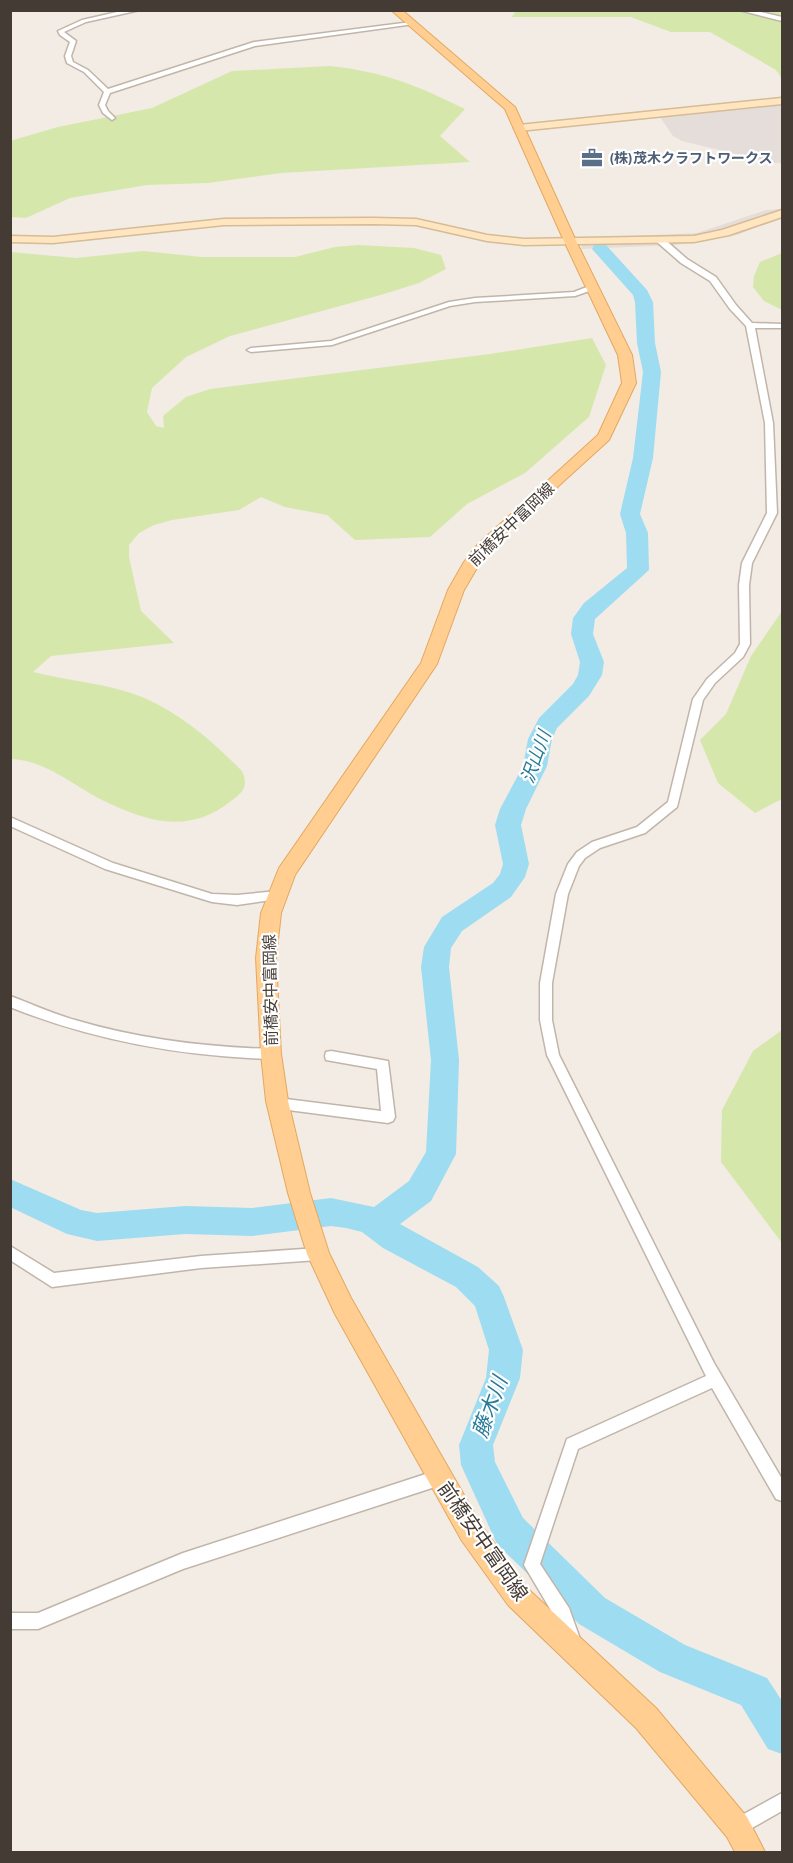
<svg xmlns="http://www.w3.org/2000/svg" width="793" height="1863" viewBox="0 0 793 1863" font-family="Mulish,'Noto Sans JP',sans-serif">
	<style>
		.industrial { fill: #e4ddd9 }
		.green { fill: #d6e7ac }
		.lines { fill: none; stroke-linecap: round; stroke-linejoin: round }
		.river { fill: #9edcf1; fill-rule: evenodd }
		.street-casing { stroke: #c1b5a9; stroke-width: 3 }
		.secondary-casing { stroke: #d6bb95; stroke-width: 3 }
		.primary-casing { stroke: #e5a75f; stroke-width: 2 }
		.street { fill: #fff; fill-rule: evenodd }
		.secondary { fill: #ffe6c1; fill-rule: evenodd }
		.primary { fill: #ffce90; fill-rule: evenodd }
		.labels { text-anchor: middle; stroke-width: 4.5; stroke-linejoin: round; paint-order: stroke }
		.far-service-label { font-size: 14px; font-weight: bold; fill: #4e5e75; stroke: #fff; text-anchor: start }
		.street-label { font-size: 16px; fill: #443b34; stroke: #fff }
		.water-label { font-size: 18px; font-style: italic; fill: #287b99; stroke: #fff }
		.near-street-label { font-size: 20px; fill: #443b34; stroke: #fff }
		.near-water-label { font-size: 21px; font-style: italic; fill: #287b99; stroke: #fff }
	</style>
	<rect width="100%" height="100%" fill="#f2ece4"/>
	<!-- industrial -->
	<path class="industrial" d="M 782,103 L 782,163 L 773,163 L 682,141 L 673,136 L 660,117 Z
		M 782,209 L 782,217 L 737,235 L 675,245 L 581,249 L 584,238 L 697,233 L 766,210 Z"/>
	<!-- green -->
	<path class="green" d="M 516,10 L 782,11 L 782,79 L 776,70 L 710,32 L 671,32 L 631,17 L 512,17 Z
		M 330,66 C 385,72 416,85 465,109 L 440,136 L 470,162 L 281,173 L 208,183 L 147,185 L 70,198 L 26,218 L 11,217 L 10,141 L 58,127 L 152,108 L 232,71 Z
		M 358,245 L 414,248 L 441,255 L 446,269 L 419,283 L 384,294 L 230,336 L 186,357 L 152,388 L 147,412 L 156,426 L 164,428 L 163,416 L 186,397 L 210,389 L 490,354 L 592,338 L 606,365 L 589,417 L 525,473 L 467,504 L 430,537 L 355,540 L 327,515 L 285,507 L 261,497 L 239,510 L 172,520 L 154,525 L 139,533 L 129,545 L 129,557 L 141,611 L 174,643 L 51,656 L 33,672 C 68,681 107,683 142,697 C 182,714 212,741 242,771 C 249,786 243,792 231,801 C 188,836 144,821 98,798 C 71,783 43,760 11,759 L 11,252 L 76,258 L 143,251 L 202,257 L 295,257 L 335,247 Z
		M 782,253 L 782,310 L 764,301 L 753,287 L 754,276 L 760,262 Z
		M 782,611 L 782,799 L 755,813 L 718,783 L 700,740 L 726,714 L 751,656 Z
		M 782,1030 L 782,1243 L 721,1162 L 722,1110 L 753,1051 Z"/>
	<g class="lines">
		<!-- river -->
		<path class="river" d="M 600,244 L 606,245 L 647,290 L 653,302 L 655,343 L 661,372 L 653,458 L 640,514 L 648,533 L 649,570 L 595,619 L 593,634 L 604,662 L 602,675 L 589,696 L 557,728 L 552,739 L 547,766 L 526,809 L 521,825 L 529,864 L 525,877 L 511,897 L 462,931 L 451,948 L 449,967 L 459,1060 L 456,1154 L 431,1201 L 400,1224 L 478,1267 L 499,1286 L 504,1297 L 523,1350 L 520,1378 L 493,1445 L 495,1462 L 523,1518 L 605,1598 L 685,1645 L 767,1678 L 782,1701 L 782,1754 L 768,1749 L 741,1705 L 660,1672 L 579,1624 L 497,1544 L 461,1465 L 459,1445 L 486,1378 L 489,1350 L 475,1306 L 456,1287 L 383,1248 L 362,1232 L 346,1228 L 331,1226 L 252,1236 L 185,1234 L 97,1241 L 67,1234 L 10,1207 L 10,1179 L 81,1210 L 97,1213 L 185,1206 L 252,1208 L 331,1198 L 374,1207 L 409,1181 L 426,1152 L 431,1060 L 421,967 L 424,947 L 442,917 L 493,883 L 500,874 L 503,864 L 495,825 L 500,809 L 523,766 L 528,739 L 539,718 L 573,684 L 578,675 L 580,662 L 571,634 L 573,618 L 584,603 L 627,568 L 626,533 L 620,514 L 633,458 L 643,372 L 637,343 L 635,302 L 633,295 L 592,249 L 594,245 Z"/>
		<defs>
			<path id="street" d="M 126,10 L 140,10 L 86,22 L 64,32 L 76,41 L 71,56 L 73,62 L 88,70 L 108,89 L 254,42 L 411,22 L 414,24 L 255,46 L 110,93 L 105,105 L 108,111 L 115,118 L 112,120 L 103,113 L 99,105 L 104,92 L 84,72 L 67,63 L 65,56 L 70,42 L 60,35 L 58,31 L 82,20 Z
				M 739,10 L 752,10 L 782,17 L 782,21 Z
				M 657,238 L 663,238 L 687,259 L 716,277 L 736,305 L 752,323 L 782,324 L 782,328 L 755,328 L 773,423 L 777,513 L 752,563 L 749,585 L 750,644 L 743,657 L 715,683 L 703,700 L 677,807 L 645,833 L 600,848 L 585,858 L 579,866 L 568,894 L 552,983 L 552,1020 L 559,1055 L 714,1363 L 782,1479 L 782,1501 L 776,1499 L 712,1388 L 578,1449 L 540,1564 L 569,1608 L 580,1639 L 578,1645 L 572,1647 L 566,1645 L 556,1619 L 524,1565 L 567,1439 L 706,1376 L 547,1055 L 540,1020 L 540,983 L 556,894 L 568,864 L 577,852 L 592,842 L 637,827 L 668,802 L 693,699 L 707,679 L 735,653 L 740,644 L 739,585 L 742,563 L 767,513 L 765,423 L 746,326 L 730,309 L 710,281 L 681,263 L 657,242 Z
				M 592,285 L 596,287 L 595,289 L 575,296 L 475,302 L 450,306 L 332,345 L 251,352 L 247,350 L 251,348 L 331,341 L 449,302 L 475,298 L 574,292 Z
				M 10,817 L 113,863 L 212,894 L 237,895 L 278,891 L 284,895 L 278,899 L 237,905 L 212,902 L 105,869 L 10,826 Z
				M 10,996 C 32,1004 53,1014 75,1020 C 139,1039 204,1047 271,1049 L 276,1050 L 277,1054 L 276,1058 L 271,1059 C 180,1056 95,1041 10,1007 Z
				M 331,1051 L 388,1061 L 395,1117 L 393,1121 L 388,1123 L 273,1108 L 271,1104 L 273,1100 L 278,1098 L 381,1111 L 377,1069 L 326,1060 L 325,1056 L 326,1052 Z
				M 10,1246 L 54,1273 L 201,1256 L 318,1248 L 323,1249 L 325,1254 L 323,1259 L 318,1260 L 201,1268 L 52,1287 L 10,1260 Z
				M 438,1470 L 444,1472 L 446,1478 L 444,1484 L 438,1486 L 183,1569 L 38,1629 L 10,1629 L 10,1613 L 38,1613 L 183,1553 Z
				M 782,1793 L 782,1811 L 743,1833 L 737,1836 L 731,1833 L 728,1827 L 731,1821 Z"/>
			<path id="secondary" d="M 782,98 L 782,104 L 519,131 L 514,128 L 519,125 Z
				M 782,210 L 782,217 L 729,235 L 694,242 L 524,245 L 487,241 L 416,225 L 373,224 L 224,225 L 53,243 L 10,242 L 10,236 L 53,237 L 224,219 L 373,218 L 416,219 L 487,235 L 524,239 L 694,236 L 722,230 Z"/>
			<path id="primary" d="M 391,10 L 402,10 L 515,107 L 576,241 L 632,355 L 636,383 L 609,440 L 487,551 L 464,590 L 437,664 L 295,875 L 281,913 L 276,958 L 281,1054 L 288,1101 L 310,1193 L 329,1253 L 351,1298 L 480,1523 L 526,1587 L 656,1708 L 747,1817 L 765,1852 L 735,1852 L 727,1837 L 636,1728 L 508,1605 L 462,1541 L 335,1314 L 307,1254 L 288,1193 L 266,1101 L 261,1054 L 256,958 L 261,913 L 279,868 L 421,663 L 448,590 L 464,562 L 477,545 L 598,435 L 622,383 L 618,355 L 564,241 L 505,109 Z"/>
		</defs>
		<!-- street casing -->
		<use href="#street" class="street-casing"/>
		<!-- secondary casing -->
		<use href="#secondary" class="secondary-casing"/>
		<!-- primary casing -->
		<use href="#primary" class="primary-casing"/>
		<!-- street -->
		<use href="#street" class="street"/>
		<!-- secondary -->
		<use href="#secondary" class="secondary"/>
		<!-- primary -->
		<use href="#primary" class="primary"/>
	</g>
	<!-- icons -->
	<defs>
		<symbol id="office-bare" viewBox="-9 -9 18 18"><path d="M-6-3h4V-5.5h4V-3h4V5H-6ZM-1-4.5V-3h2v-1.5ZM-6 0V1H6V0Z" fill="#5c6f8a" stroke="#fff" stroke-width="2.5" paint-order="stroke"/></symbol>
	</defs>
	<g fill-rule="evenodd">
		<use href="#office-bare" x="577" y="143" width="30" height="30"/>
	</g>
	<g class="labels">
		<!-- far-service labels -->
		<g class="far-service-label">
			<text x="609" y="163">(株)茂木クラフトワークス</text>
		</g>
		<!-- street labels -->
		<g class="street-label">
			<text transform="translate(511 524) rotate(-44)" y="6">前橋安中富岡線</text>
			<text transform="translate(270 990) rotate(-91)" y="6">前橋安中富岡線</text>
		</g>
		<!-- water labels -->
		<g class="water-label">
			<text transform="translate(536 757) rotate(-70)" y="6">沢山川</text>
		</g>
		<!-- near-street labels -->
		<g class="near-street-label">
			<text transform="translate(483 1541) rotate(55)" y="7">前橋安中富岡線</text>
		</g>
		<!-- near-water labels -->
		<g class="near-water-label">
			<text transform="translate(490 1407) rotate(-70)" y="7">藤木川</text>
		</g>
	</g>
	<!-- border -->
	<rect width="793" height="1863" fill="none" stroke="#443b34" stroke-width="24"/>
</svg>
